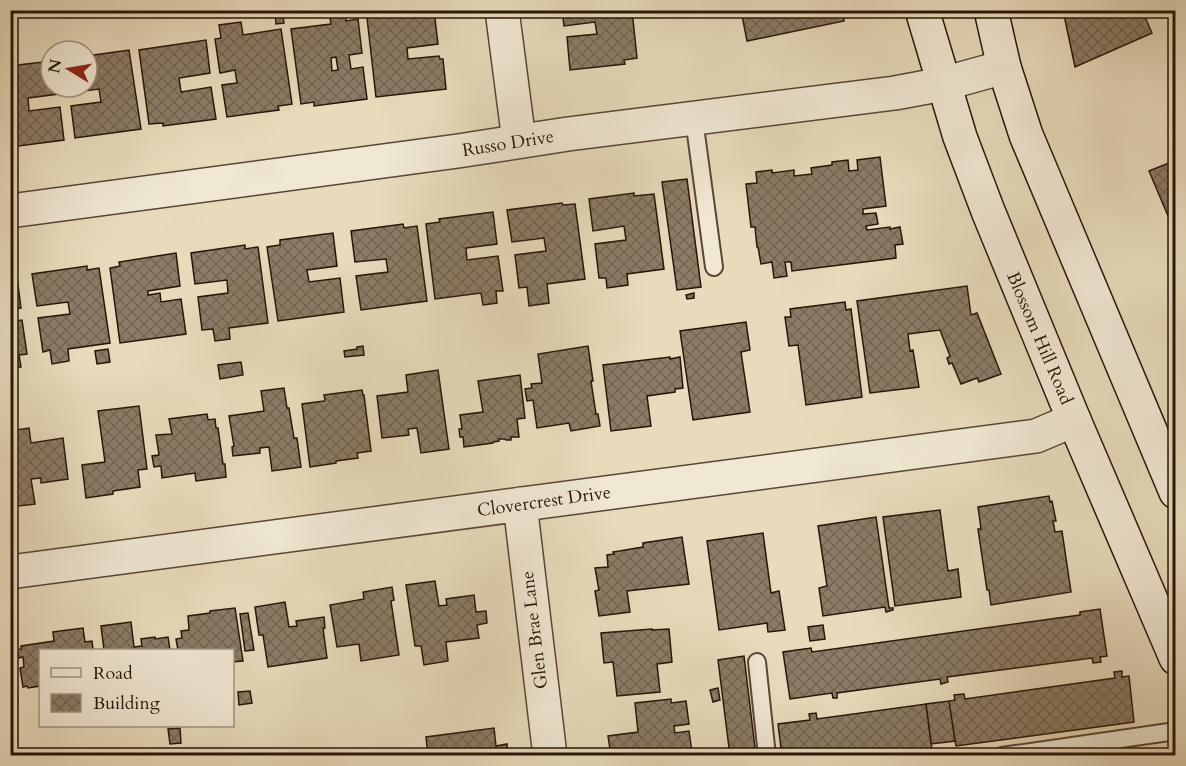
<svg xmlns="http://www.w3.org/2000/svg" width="1186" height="766" viewBox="0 0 1186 766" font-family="Cardo,serif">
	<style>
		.building { fill: url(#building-cross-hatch); stroke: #281508; stroke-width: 1.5; fill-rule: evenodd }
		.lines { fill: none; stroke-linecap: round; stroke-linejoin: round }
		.service-casing { stroke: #584635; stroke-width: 20 }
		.minor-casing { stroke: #584635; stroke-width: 36 }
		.secondary-casing { stroke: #281508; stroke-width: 36 }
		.service { stroke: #f0e8d3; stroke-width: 16 }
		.minor { stroke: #f0e8d3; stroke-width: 33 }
		.secondary { stroke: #f0e8d3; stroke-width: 33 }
		.labels { text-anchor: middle; stroke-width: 6; stroke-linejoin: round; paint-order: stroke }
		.street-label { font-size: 18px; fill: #281508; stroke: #f0e8d3 }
	</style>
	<defs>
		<pattern id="building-cross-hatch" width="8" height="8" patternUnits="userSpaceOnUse" patternTransform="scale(1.5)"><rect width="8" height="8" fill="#8c7c66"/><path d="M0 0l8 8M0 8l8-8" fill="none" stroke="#726452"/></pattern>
	</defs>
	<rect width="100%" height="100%" fill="#e8dbbc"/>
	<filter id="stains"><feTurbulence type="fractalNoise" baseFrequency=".00333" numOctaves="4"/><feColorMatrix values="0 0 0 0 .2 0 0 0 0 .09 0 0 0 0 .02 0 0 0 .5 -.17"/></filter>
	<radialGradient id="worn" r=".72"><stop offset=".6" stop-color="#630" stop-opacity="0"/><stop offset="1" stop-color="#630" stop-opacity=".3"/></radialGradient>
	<!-- building -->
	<path class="building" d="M 282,10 L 284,23 L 276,24 L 275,12 Z
		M 345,10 L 346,21 L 358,19 L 362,53 L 349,55 L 351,69 L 363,67 L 367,99 L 314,106 L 314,102 L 301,104 L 291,29 L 331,24 L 329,12 ZM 336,57 L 338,70 L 332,71 L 331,58 Z
		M 426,10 L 434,10 L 438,44 L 407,48 L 408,59 L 439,56 L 440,59 L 443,59 L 446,89 L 376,97 L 367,18 Z
		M 562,10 L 632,10 L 637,58 L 624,60 L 625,64 L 570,70 L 567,37 L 597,34 L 595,22 L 564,26 Z
		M 741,10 L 842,10 L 844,21 L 747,41 Z
		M 1060,10 L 1142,10 L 1152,33 L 1075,67 L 1064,15 L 1061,16 Z
		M 241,22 L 243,35 L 281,29 L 292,104 L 278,106 L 279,110 L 227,117 L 222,85 L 237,83 L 235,70 L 220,73 L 215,39 L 221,38 L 219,25 Z
		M 206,40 L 210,73 L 179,78 L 181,92 L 211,87 L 216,119 L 163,126 L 163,123 L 149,124 L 139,50 Z
		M 129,50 L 141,129 L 75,138 L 71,106 L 101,102 L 99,89 L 68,93 L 67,87 L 87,87 L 87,56 Z
		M 51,61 L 51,87 L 58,87 L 59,94 L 28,98 L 29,111 L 60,107 L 64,140 L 11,147 L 10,66 Z
		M 880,157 L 886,206 L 863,209 L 863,214 L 876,213 L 878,224 L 866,226 L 867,230 L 890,227 L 890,229 L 900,227 L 903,244 L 895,245 L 896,258 L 792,271 L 791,262 L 785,262 L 787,276 L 774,278 L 772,262 L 761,264 L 758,247 L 757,247 L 755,227 L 751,227 L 746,184 L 757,183 L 756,172 L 772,170 L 772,173 L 794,170 L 794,176 L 812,174 L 811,168 L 832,165 L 832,162 L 848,160 L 849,171 L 858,170 L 857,160 Z
		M 1176,160 L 1176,229 L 1174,230 L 1149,171 Z
		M 687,179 L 701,287 L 677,290 L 662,182 Z
		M 634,193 L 634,196 L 654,194 L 664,269 L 627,274 L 628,285 L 607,288 L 606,278 L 599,278 L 595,244 L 626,240 L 624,226 L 593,231 L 589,199 Z
		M 562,203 L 563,205 L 575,204 L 585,279 L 547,284 L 549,303 L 529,306 L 527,287 L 519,288 L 515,255 L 546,251 L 544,238 L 512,242 L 507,210 Z
		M 493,212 L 497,244 L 466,248 L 467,260 L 498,256 L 503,291 L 496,291 L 497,303 L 483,305 L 481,293 L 435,299 L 426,224 L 440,222 L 439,219 Z
		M 403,224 L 404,228 L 417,226 L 427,301 L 361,310 L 356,276 L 388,272 L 386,259 L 355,262 L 351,231 Z
		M 333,233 L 337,266 L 307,270 L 309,282 L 340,278 L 344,312 L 278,321 L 267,247 L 280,245 L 280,240 Z
		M 245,245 L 245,249 L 258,247 L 268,323 L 229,328 L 230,339 L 215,341 L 213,329 L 202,330 L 198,297 L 228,293 L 227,280 L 195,284 L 191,253 Z
		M 176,253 L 180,286 L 148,291 L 148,295 L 160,293 L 161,302 L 181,299 L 186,334 L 120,343 L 110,268 L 120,266 L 119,262 Z
		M 87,266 L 87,270 L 99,268 L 110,343 L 68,349 L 69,361 L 52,364 L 50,350 L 43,352 L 38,318 L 70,314 L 68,302 L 37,306 L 32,274 Z
		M 10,277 L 17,277 L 21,308 L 10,309 Z
		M 967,286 L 971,315 L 977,313 L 1001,374 L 979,382 L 977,378 L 961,384 L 952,363 L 949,364 L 947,358 L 950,356 L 940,330 L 908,334 L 910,351 L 913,350 L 919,387 L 870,393 L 857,301 Z
		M 694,293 L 694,298 L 687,299 L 686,295 Z
		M 845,302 L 846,310 L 851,309 L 862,397 L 806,405 L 798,345 L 789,346 L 785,317 L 791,317 L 790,309 Z
		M 22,320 L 27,354 L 19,355 L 21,367 L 10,369 L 10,322 Z
		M 746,322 L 750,350 L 741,352 L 750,412 L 693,420 L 680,331 Z
		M 363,346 L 364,355 L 345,357 L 344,351 L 357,349 L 357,347 Z
		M 588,346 L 593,381 L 591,381 L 596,414 L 598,414 L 600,426 L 571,431 L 569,423 L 537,428 L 533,400 L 527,401 L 525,389 L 532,388 L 531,384 L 542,383 L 538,354 Z
		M 108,349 L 110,362 L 97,364 L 95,351 Z
		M 670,357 L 670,359 L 680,357 L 683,388 L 675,389 L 675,392 L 647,396 L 651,426 L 611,431 L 603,365 Z
		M 241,362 L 243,375 L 220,379 L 218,365 Z
		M 438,370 L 449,449 L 421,453 L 417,428 L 408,429 L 409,435 L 382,438 L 377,396 L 408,392 L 406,375 Z
		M 520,375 L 525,418 L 517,419 L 519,437 L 511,437 L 511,440 L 506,440 L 505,439 L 499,439 L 499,441 L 493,442 L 493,443 L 464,447 L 463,437 L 460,437 L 459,429 L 462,429 L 460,415 L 483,412 L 478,381 Z
		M 284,388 L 287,408 L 289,408 L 294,438 L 297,438 L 301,467 L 272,471 L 269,447 L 260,448 L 260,453 L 233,456 L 232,447 L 234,446 L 229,416 L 264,411 L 261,391 Z
		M 362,390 L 363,395 L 364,395 L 371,451 L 357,453 L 358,458 L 336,461 L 336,463 L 310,467 L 302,404 L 324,401 L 325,400 L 324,395 Z
		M 139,406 L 147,469 L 138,470 L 140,487 L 113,491 L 113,494 L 86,498 L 82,465 L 105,462 L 98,411 Z
		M 207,414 L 208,420 L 215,419 L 216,428 L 218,428 L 223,464 L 225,464 L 226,477 L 196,481 L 195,473 L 162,478 L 161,466 L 154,467 L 152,456 L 159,455 L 156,435 L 172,434 L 169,419 Z
		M 29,428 L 31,443 L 63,438 L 68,479 L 41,483 L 41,478 L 31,479 L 35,504 L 10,507 L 10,431 Z
		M 1049,496 L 1050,502 L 1052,501 L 1056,521 L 1053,521 L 1055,532 L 1062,531 L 1071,592 L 991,605 L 989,590 L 987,590 L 978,529 L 981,529 L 978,507 Z
		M 940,510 L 948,571 L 958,569 L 961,597 L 895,606 L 883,517 Z
		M 876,517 L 889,608 L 893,608 L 893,610 L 886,612 L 885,607 L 823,616 L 819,588 L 827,586 L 818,526 Z
		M 763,533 L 771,593 L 779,591 L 785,630 L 768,632 L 767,623 L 719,630 L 707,541 Z
		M 682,537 L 689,584 L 627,591 L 630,612 L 599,616 L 595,591 L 599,590 L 595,568 L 608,567 L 607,555 L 614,554 L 613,552 L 643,547 L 643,543 Z
		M 435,581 L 439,606 L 447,605 L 446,599 L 474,595 L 476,612 L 486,611 L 487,623 L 477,625 L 479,638 L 446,642 L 448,661 L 424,665 L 421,646 L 415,646 L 406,585 Z
		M 392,587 L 394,600 L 391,601 L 399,655 L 361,661 L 359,644 L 337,647 L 330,605 L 364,599 L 363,592 Z
		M 285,602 L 289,627 L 297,626 L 296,621 L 324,617 L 325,628 L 323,628 L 327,658 L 268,667 L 263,635 L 259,635 L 255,607 Z
		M 235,608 L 243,661 L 232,662 L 232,650 L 178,650 L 176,639 L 182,638 L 181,631 L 189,630 L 188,616 L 210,613 L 210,611 Z
		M 1100,609 L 1107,656 L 1100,657 L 1101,662 L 1093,663 L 1092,658 L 947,677 L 948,682 L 941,684 L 940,679 L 837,693 L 837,698 L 833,698 L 832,693 L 790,699 L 783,652 L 811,648 L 812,652 L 1080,615 L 1080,612 Z
		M 248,613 L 254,650 L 245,651 L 240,614 Z
		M 131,622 L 134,647 L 142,646 L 141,639 L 155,637 L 155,639 L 168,637 L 170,650 L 104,650 L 101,626 Z
		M 823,625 L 825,639 L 810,641 L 808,627 Z
		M 83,628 L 85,642 L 92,641 L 93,650 L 40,650 L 40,686 L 28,688 L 27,686 L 23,687 L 20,668 L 24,667 L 23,657 L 18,658 L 17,650 L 21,649 L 21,646 L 54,641 L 53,632 Z
		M 652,629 L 652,630 L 669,629 L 672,662 L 657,664 L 660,692 L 617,696 L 613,662 L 604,663 L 601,633 Z
		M 744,656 L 756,756 L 730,756 L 718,660 Z
		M 10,658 L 13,658 L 18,700 L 10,701 Z
		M 1122,671 L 1122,677 L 1129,676 L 1134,722 L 956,746 L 949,701 L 955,700 L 954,695 L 964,694 L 965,699 L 1115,678 L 1114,672 Z
		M 718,688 L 720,700 L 713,702 L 710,690 Z
		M 250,691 L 252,703 L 239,705 L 238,692 Z
		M 671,699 L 671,703 L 686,701 L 689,724 L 674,726 L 675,733 L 689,731 L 692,752 L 678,754 L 679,756 L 611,756 L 608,736 L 638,732 L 635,703 Z
		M 949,701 L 955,741 L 931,744 L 926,704 Z
		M 926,704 L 932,749 L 888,756 L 782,756 L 778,724 L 810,720 L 809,714 L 816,713 L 817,719 Z
		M 180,728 L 181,743 L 170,744 L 168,729 Z
		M 494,728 L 496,746 L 507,744 L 508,756 L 428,756 L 426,737 Z
		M 413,749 L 413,756 L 369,756 Z
		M 340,750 L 341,756 L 301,756 Z"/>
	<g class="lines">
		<defs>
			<path id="service" d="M 694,119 L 714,267
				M 757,662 L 767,756
				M 1002,756 L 1176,731"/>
			<path id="minor" d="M 502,10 L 519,141
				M 10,211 L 458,151 L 568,134 L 895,93 L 943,84 L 1004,67
				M 520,504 L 550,756
				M 10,572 L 1036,436 L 1074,420"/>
			<path id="secondary" d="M 922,10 L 960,137 L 988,211 L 1074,420 L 1176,658
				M 991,10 L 1004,67 L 1026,135 L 1176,492"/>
		</defs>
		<!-- service casing -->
		<use href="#service" class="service-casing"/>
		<!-- minor casing -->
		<use href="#minor" class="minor-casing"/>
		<!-- secondary casing -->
		<use href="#secondary" class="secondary-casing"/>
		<!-- service -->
		<use href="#service" class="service"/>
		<!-- minor -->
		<use href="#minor" class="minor"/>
		<!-- secondary -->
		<use href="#secondary" class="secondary"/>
	</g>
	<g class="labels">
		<!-- street labels -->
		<g class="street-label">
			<text transform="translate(508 143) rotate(-9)" y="6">Russo Drive</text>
			<text transform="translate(1040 338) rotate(67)" y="6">Blossom Hill Road</text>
			<text transform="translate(544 501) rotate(-8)" y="6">Clovercrest Drive</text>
			<text transform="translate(534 630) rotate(-97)" y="6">Glen Brae Lane</text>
		</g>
	</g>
	<!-- margin -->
	<rect width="1186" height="766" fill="none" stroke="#e8dbbc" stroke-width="36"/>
	<rect x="12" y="12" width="1162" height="742" fill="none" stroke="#281508" stroke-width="3"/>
	<rect x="18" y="18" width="1150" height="730" fill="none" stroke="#281508" stroke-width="1.5"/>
	<!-- legend -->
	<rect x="39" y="649" width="195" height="78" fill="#f0e8d3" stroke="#a09482" stroke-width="1.5"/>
	<rect x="51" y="668" width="30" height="9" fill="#f0e8d3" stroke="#a09482" stroke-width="1.5"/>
	<text x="93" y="679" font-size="18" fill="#281508">Road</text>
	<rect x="51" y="694" width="30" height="18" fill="url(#building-cross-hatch)" stroke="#a09482" stroke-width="1.5"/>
	<text x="93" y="709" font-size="18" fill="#281508">Building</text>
	<!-- north arrow -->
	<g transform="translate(69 69) rotate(281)"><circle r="28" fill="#f0e8d3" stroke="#a09482" stroke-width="1.5"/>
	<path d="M0-4.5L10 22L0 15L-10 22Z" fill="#8f2418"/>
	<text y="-9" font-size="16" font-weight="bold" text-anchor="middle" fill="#281508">N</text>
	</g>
	<rect width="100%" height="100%" filter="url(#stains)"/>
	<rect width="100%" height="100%" fill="url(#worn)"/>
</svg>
